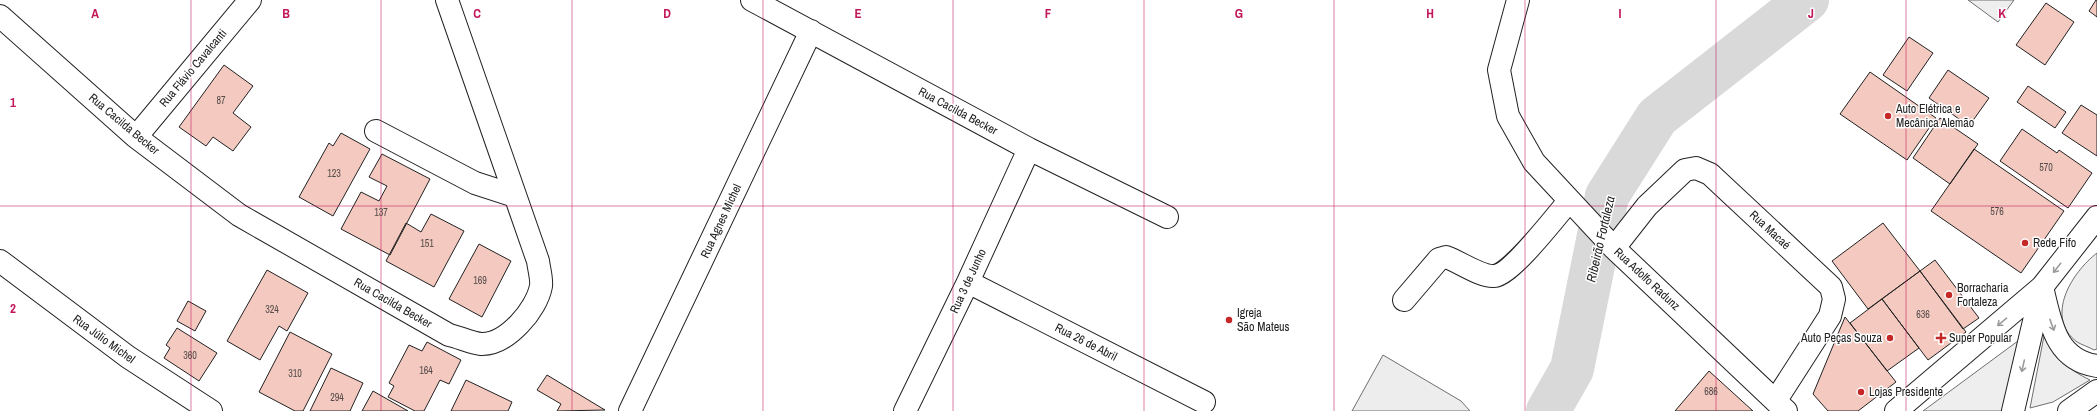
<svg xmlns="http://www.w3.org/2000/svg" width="2097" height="411" viewBox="0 0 2097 411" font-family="'Archivo Narrow',sans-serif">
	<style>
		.green { fill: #eee; stroke: #6f6f6f }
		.parking { fill: #ededed; stroke: #6f6f6f }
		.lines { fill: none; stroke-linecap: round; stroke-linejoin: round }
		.river { stroke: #d9d9d9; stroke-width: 44 }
		.building { fill: #f3c9c0; stroke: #222 }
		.minor-casing { stroke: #222; stroke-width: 24 }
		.major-casing { stroke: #222; stroke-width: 24 }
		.minor { stroke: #fff; stroke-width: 22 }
		.major { stroke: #fff; stroke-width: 22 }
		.oneway { stroke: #9c9c9c }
		.grid { fill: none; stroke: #c2185b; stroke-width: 1; stroke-opacity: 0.55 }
		.poi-dot { fill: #c62828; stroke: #fff; stroke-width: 1.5 }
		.labels { text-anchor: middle; stroke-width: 3; stroke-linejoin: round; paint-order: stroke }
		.number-label { font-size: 10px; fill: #564c4a }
		.street-label { font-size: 12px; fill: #222; stroke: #fff }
		.poi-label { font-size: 12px; fill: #222; stroke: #fff; text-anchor: start }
		.water-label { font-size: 13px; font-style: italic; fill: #222; stroke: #fff }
		.grid-label { font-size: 13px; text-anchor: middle; font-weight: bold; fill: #c2185b; stroke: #fff; stroke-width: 3; stroke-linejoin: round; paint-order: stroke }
	</style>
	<rect width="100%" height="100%" fill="#fff"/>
	<!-- green -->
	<path class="green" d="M 1968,0 L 2014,0 L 1998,22 Z
		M 2097,253 L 2097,349 L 2094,350 C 2089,347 2082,345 2077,342 C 2044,317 2072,272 2097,253 Z
		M 2044,336 C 2054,357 2069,370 2090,380 L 2053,402 L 2030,408 Z
		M 2022,338 L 2008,411 L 1923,411 Z"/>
	<!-- parking -->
	<path class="parking" d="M 1383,355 L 1461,401 L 1470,411 L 1352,411 Z"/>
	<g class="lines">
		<!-- river -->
		<path class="river" d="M 1548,411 L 1572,369 L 1607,196 L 1657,117 L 1807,0"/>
	</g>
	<!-- building -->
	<path class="building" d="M 2096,0 L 2097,0 L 2097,17 L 2089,11 Z
		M 2046,3 L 2074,22 L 2045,65 L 2016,45 Z
		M 1909,37 L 1933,53 L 1907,91 L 1883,75 Z
		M 224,65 L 253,86 L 233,113 L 251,127 L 233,151 L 213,137 L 206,146 L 179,127 Z
		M 1948,70 L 1989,98 L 1969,126 L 1929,98 Z
		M 1870,72 L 1936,118 L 1907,160 L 1840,114 Z
		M 2028,86 L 2066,112 L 2055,128 L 2017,102 Z
		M 2081,105 L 2097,115 L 2097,156 L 2062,133 Z
		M 1940,118 L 1978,144 L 1950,184 L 1913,158 Z
		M 2022,129 L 2057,153 L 2059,150 L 2092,173 L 2068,208 L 2000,161 Z
		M 341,133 L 370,149 L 333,216 L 299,197 L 329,143 L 333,146 Z
		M 1974,149 L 2064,211 L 2021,273 L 1931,211 Z
		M 382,154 L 430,179 L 390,255 L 341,229 L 361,192 L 379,201 L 387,186 L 369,177 Z
		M 431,214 L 464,231 L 434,287 L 386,261 L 406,223 L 421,232 Z
		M 1883,223 L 1920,271 L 1868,309 L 1832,261 Z
		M 479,244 L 511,261 L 482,317 L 449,299 Z
		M 1935,260 L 1979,318 L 1963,329 L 1920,271 Z
		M 267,270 L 308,293 L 287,331 L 279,326 L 260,360 L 227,341 Z
		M 1920,271 L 1966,332 L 1928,360 L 1882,299 Z
		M 1882,299 L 1919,348 L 1887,371 L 1850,323 Z
		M 188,301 L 206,311 L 195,331 L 177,321 Z
		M 1845,317 L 1896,382 L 1858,411 L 1828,411 L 1813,394 Z
		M 177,328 L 217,353 L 199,381 L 164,358 L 170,348 L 166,345 Z
		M 290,332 L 332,354 L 303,411 L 295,411 L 259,392 Z
		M 427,342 L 461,360 L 449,384 L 440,380 L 424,411 L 415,411 L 388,397 L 394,386 L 389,383 L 409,345 L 422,351 Z
		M 331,368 L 363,383 L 350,411 L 310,411 Z
		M 1709,371 L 1753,411 L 1675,411 Z
		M 547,375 L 605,410 L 557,411 L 561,404 L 537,390 Z
		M 466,380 L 512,402 L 508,411 L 451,411 Z
		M 373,391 L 408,411 L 362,411 Z"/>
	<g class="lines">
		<defs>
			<path id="minor" d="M 752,0 L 1029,149 L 1167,217
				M 1518,0 L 1499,70 L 1508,116 L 1534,162 L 1614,248 L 1786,411
				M 0,16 L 136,137 L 239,215 L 449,335 C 459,337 471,343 481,344 C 507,345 537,309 541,286 C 542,279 539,269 538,261 L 447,0
				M 376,131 L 475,183 L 515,196
				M 136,137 L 250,0
				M 1614,248 L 1647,206 L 1685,170 L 1696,168 L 1710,174 L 1831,287 L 1834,299 L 1830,316 L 1776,400
				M 0,261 L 128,357 L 211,411
				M 968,282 L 1204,402
				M 1404,300 L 1439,259 L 1446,257 C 1460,262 1481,277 1494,276 C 1510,276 1557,215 1569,201
				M 630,411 L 811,31
				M 905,411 L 968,282 L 1029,149"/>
			<path id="major" d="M 2043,291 C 2051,324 2056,360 2097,366
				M 1896,411 L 2042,287 L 2097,217
				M 2013,411 L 2042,287
				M 2069,411 L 2097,391"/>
		</defs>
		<!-- minor casing -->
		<use href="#minor" class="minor-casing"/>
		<!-- major casing -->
		<use href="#major" class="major-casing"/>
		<!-- minor -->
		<use href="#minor" class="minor"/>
		<!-- major -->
		<use href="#major" class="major"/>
	</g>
	<!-- one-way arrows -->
	<defs><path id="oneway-shaft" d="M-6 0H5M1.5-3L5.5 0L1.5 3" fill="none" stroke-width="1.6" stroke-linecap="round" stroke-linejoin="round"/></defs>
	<g class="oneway">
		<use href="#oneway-shaft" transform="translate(2057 268) rotate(128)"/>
		<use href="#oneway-shaft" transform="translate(2002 322) rotate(140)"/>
		<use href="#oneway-shaft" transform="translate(2052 325) rotate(70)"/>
		<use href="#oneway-shaft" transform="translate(2023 366) rotate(103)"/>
	</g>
	<!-- grid -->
	<path class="grid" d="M 191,0 L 191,411M 381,0 L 381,411M 572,0 L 572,411M 763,0 L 763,411M 953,0 L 953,411M 1144,0 L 1144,411M 1334,0 L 1334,411M 1525,0 L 1525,411M 1716,0 L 1716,411M 1906,0 L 1906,411M 0,206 L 2097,206"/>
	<!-- markers -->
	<g class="poi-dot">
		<circle cx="1888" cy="116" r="4"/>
		<circle cx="2025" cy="243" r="4"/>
		<circle cx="1949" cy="295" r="4"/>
		<circle cx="1229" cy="320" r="4"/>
		<circle cx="1890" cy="338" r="4"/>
		<path d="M1939 332h4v4h4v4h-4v4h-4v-4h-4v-4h4z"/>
		<circle cx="1861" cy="392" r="4"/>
	</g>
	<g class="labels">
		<!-- number labels -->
		<g class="number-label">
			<text x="221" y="104">87</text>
			<text x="2046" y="171">570</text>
			<text x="334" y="177">123</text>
			<text x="1997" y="215">576</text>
			<text x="381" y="216">137</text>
			<text x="427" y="247">151</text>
			<text x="480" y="284">169</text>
			<text x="272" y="313">324</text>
			<text x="1923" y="318">636</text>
			<text x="190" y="359">360</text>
			<text x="426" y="374">164</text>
			<text x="295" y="377">310</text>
			<text x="1711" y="395">686</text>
			<text x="337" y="401">294</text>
		</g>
		<!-- street labels -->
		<g class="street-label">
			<text transform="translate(193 68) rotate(-50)" y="4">Rua Flávio Cavalcanti</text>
			<text transform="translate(958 111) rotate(28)" y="4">Rua Cacilda Becker</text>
			<text transform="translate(124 124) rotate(40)" y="4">Rua Cacilda Becker</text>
			<text transform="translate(721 221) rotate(-65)" y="4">Rua Agnes Michel</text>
			<text transform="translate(1770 230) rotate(43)" y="4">Rua Macaé</text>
			<text transform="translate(1647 279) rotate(43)" y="4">Rua Adolfo Radunz</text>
			<text transform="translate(968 281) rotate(-65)" y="4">Rua 3 de Junho</text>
			<text transform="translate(393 303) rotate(30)" y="4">Rua Cacilda Becker</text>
			<text transform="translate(104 339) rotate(36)" y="4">Rua Júlio Michel</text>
			<text transform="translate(1086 342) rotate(27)" y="4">Rua 26 de Abril</text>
		</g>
		<!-- poi labels -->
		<g class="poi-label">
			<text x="1896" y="113">Auto Elétrica e<tspan x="1896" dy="14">Mecânica Alemão</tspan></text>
			<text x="2033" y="247">Rede Fifo</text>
			<text x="1957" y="292">Borracharia<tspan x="1957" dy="14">Fortaleza</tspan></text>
			<text x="1237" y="317">Igreja<tspan x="1237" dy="14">São Mateus</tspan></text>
			<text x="1882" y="342" text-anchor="end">Auto Peças Souza</text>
			<text x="1949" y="342">Super Popular</text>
			<text x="1869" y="396">Lojas Presidente</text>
		</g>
		<!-- water labels -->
		<g class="water-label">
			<text transform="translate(1600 239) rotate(-77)" y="5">Ribeirão Fortaleza</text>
		</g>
	</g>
	<g class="grid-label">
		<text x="95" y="18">A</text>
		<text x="286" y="18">B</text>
		<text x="477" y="18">C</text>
		<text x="667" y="18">D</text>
		<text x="858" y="18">E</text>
		<text x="1048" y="18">F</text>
		<text x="1239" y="18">G</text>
		<text x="1430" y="18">H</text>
		<text x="1620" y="18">I</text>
		<text x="1811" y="18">J</text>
		<text x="2002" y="18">K</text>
		<text x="13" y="107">1</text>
		<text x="13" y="313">2</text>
	</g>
</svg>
